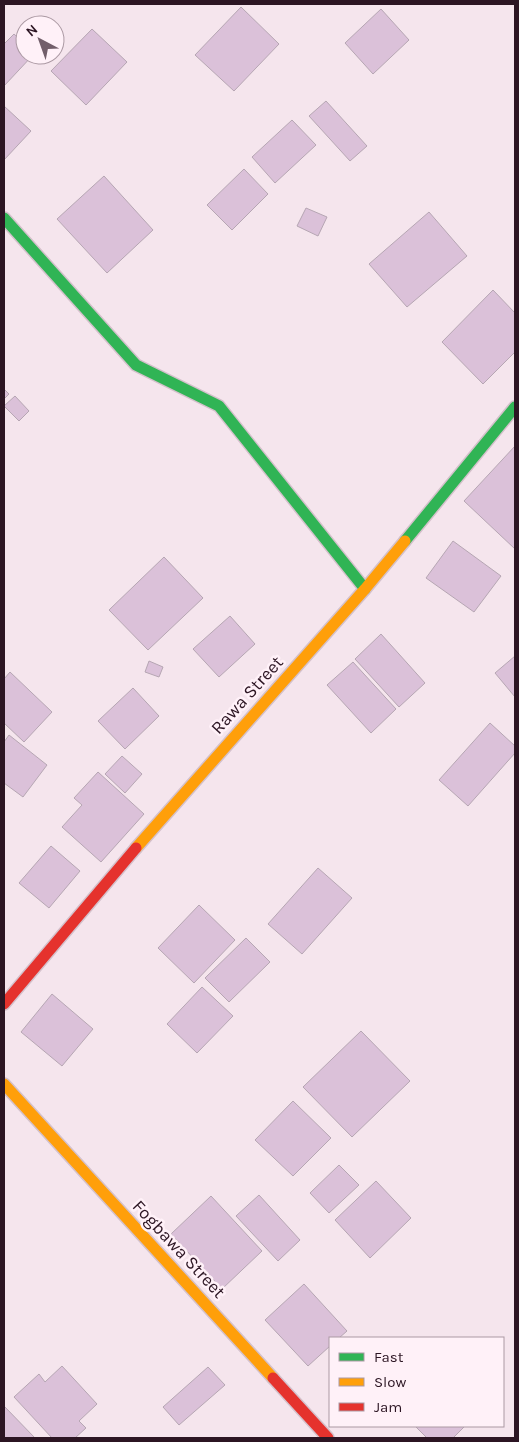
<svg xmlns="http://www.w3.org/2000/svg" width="519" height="1442" viewBox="0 0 519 1442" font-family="Karla,sans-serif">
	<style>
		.building { fill: #dbc1d9; stroke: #b6a6b3 }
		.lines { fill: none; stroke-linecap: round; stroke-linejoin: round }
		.fast-casing { stroke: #d4c1cb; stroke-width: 14 }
		.slow-casing { stroke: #d4c1cb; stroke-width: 14 }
		.jam-casing { stroke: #d4c1cb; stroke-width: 14 }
		.fast { stroke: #30b455; stroke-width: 11 }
		.slow { stroke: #ff9f0a; stroke-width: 11 }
		.jam { stroke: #e5322d; stroke-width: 11 }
		.labels { text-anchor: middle; stroke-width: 5; stroke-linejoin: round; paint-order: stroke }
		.street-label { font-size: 18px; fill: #2c1523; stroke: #fff1f8 }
	</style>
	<rect width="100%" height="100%" fill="#f5e5ed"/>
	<!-- building -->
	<path class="building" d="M 241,7 L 279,44 L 234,91 L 195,55 Z
		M 381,9 L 409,40 L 373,74 L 345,43 Z
		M 92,29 L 127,62 L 86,105 L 51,71 Z
		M 14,34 L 25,44 L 25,55 L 33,55 L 4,86 L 4,44 Z
		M 326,101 L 367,146 L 350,161 L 309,116 Z
		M 4,106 L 31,131 L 4,160 Z
		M 292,120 L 316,145 L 275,183 L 252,157 Z
		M 244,169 L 268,194 L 232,230 L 207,205 Z
		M 104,176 L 153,230 L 107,273 L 57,219 Z
		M 306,208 L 327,217 L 318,236 L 297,226 Z
		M 429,212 L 467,256 L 407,307 L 369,264 Z
		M 493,290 L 515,313 L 515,352 L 483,384 L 442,342 Z
		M 4,389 L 9,394 L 4,399 Z
		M 15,396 L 29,411 L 19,421 L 4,406 Z
		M 515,446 L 515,549 L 464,501 Z
		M 453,541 L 501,576 L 474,612 L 426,578 Z
		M 164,557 L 203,598 L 148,650 L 109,610 Z
		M 230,616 L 255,644 L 219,677 L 193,649 Z
		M 381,634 L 425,683 L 399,707 L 355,659 Z
		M 515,656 L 515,697 L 495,673 Z
		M 149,661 L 163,667 L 159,677 L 145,672 Z
		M 353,662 L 396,709 L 371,733 L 327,685 Z
		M 10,672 L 52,712 L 24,742 L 4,723 L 4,679 Z
		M 133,688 L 159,716 L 125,749 L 98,721 Z
		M 490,723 L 515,746 L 515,753 L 468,806 L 439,780 Z
		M 9,735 L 47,765 L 23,797 L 4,783 L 4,742 Z
		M 122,756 L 142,774 L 125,793 L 105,774 Z
		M 98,772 L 144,814 L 101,862 L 62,827 L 82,805 L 74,798 Z
		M 51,846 L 80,871 L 49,908 L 19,883 Z
		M 318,868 L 352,898 L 302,954 L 268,924 Z
		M 199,905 L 235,940 L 194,983 L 158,948 Z
		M 246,938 L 270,962 L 229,1002 L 205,978 Z
		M 202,987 L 233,1016 L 197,1053 L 167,1024 Z
		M 52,994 L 93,1029 L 62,1066 L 21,1032 Z
		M 361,1031 L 410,1081 L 352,1137 L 303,1087 Z
		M 293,1101 L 331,1138 L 293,1176 L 255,1140 Z
		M 339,1165 L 359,1185 L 329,1213 L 310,1193 Z
		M 376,1181 L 411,1218 L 370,1258 L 335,1220 Z
		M 259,1195 L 300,1240 L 278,1261 L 236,1216 Z
		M 211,1196 L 262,1251 L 222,1289 L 171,1234 Z
		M 304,1284 L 347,1331 L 339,1338 L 330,1338 L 330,1346 L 308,1366 L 265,1320 Z
		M 62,1366 L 97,1404 L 79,1421 L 86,1428 L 75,1438 L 52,1438 L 14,1397 L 39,1374 L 45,1382 Z
		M 208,1367 L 225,1385 L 179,1425 L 163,1407 Z
		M 4,1406 L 35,1438 L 4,1438 Z
		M 415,1426 L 465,1426 L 453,1438 L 427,1438 Z"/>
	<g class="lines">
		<defs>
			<path id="fast" d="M 4,218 L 136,365 L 219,406 L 365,589
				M 405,541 L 515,407"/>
			<path id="slow" d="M 136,848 L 365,589 L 405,541
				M 4,1084 L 273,1378"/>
			<path id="jam" d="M 4,1004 L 136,848
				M 273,1378 L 328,1438"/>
		</defs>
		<!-- fast casing -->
		<use href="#fast" class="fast-casing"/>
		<!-- slow casing -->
		<use href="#slow" class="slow-casing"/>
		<!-- jam casing -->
		<use href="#jam" class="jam-casing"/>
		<!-- fast -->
		<use href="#fast" class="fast"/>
		<!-- slow -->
		<use href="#slow" class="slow"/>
		<!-- jam -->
		<use href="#jam" class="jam"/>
	</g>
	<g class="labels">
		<!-- street labels -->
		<g class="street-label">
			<text transform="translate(247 695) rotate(-48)" y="6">Rawa Street</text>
			<text transform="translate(179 1249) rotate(47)" y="6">Fogbawa Street</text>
		</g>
	</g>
	<!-- border -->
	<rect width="519" height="1442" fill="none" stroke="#2c1523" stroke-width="10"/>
	<!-- legend -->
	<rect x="329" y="1337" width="175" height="90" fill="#fff1f8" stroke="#ab99a3"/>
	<rect x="339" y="1353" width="25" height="8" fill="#30b455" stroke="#ab99a3"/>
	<text x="374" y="1362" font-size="15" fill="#2c1523">Fast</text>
	<rect x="339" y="1378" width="25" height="8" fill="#ff9f0a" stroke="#ab99a3"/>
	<text x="374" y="1387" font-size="15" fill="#2c1523">Slow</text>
	<rect x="339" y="1403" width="25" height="8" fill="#e5322d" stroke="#ab99a3"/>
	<text x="374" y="1412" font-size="15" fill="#2c1523">Jam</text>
	<!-- north arrow -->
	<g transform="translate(40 40) rotate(319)"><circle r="24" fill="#fff1f8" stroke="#ab99a3"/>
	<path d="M0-4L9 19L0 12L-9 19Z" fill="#725e6a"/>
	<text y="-8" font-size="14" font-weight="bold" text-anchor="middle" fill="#2c1523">N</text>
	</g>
</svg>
